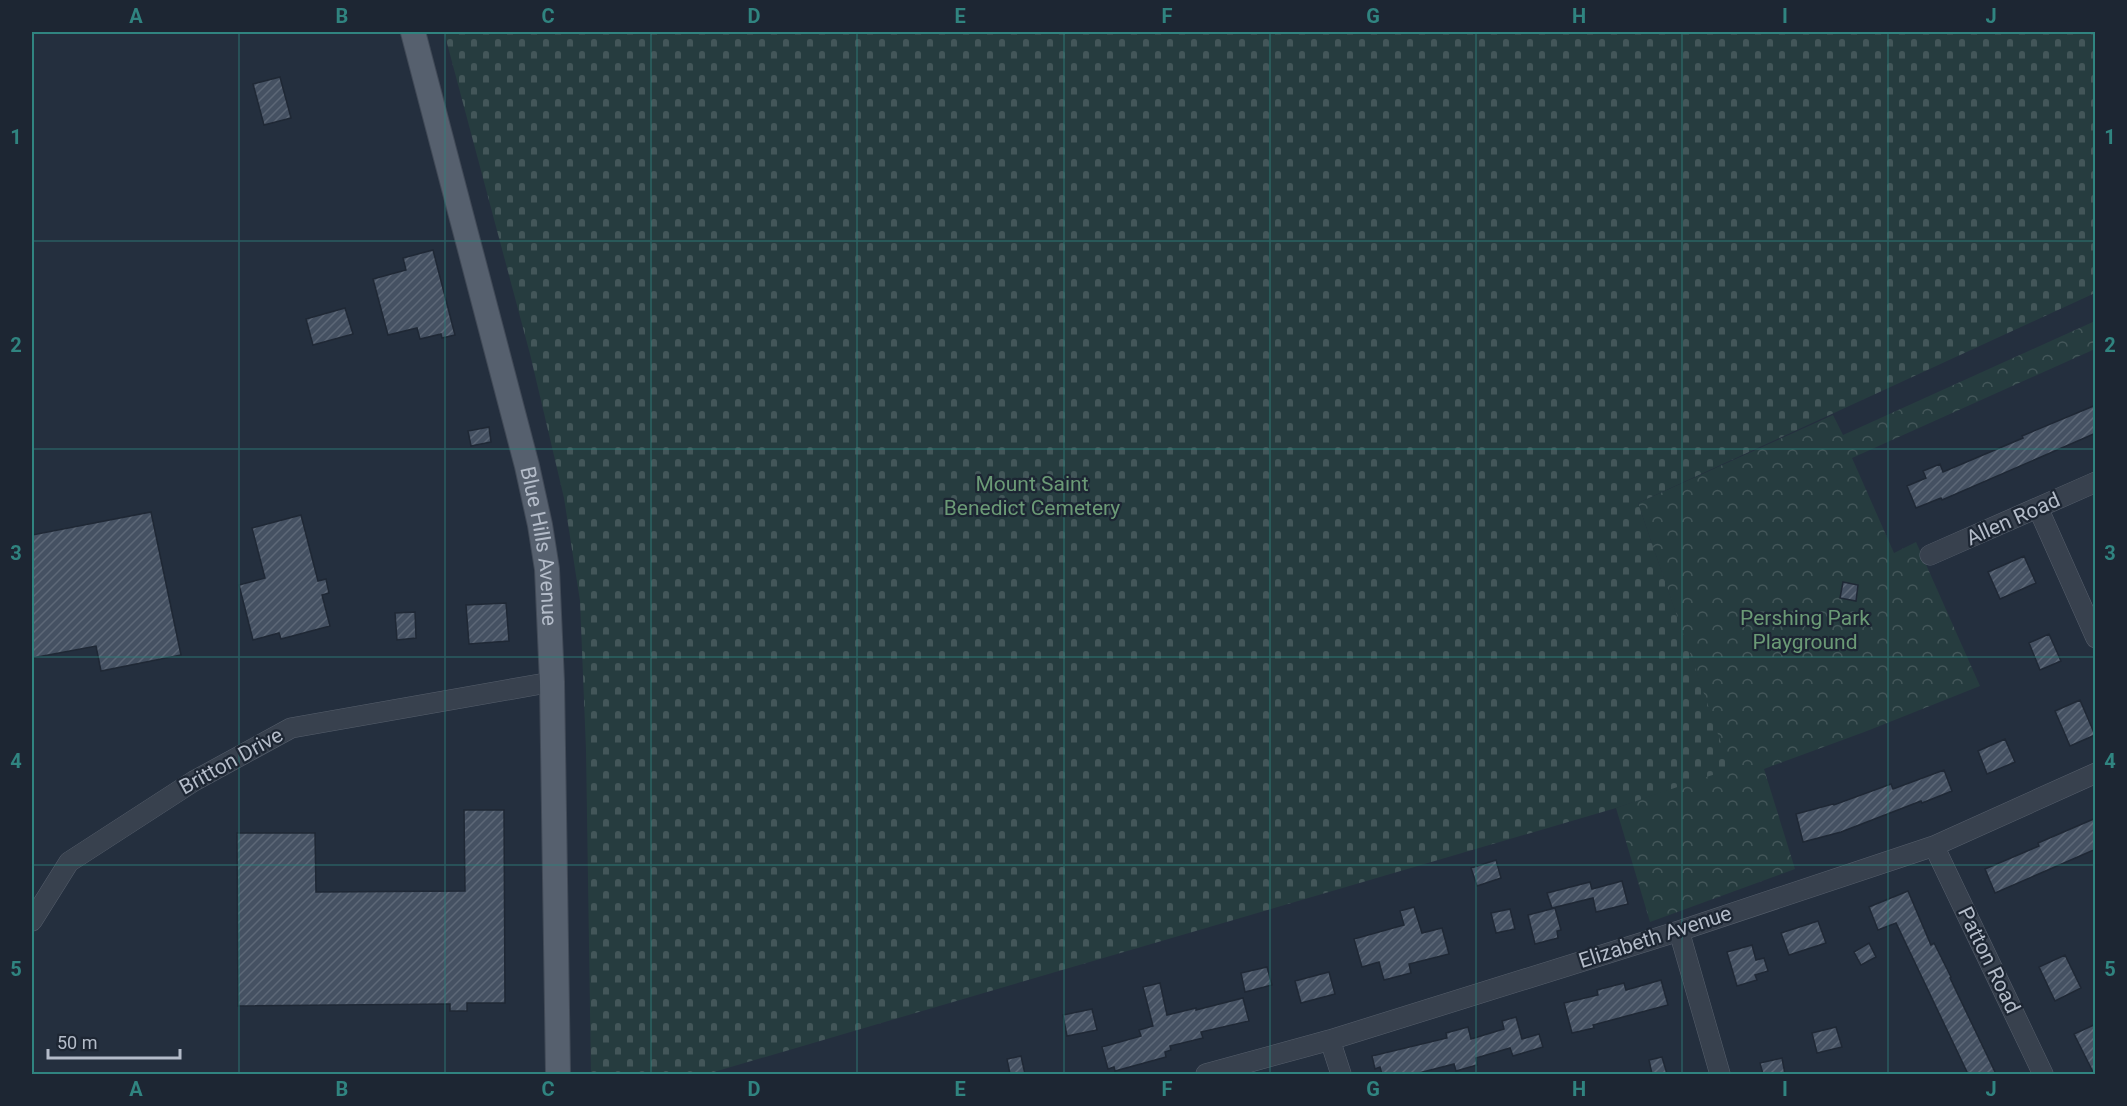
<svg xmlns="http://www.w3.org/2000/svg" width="2127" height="1106" viewBox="0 0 2127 1106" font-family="Roboto,sans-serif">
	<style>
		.forest { fill: url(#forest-crowns) }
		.cemetery { fill: url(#cemetery-stones) }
		.building { fill: url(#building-hatch); stroke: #1f2835; stroke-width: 1.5 }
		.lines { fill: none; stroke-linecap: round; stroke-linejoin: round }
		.minor-casing { stroke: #565f6c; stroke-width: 21 }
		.major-casing { stroke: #414a57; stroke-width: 26 }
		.minor { stroke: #38414e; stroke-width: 20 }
		.major { stroke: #56606e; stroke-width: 24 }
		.grid { fill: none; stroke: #308480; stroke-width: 1.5; stroke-opacity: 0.55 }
		.labels { text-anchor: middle; stroke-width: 4.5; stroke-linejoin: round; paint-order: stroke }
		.park-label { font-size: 21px; fill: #6b9a76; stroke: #1d2633 }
		.street-label { font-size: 21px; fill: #b4bcc9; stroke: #1d2633 }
		.neatline { fill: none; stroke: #308480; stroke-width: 2 }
		.grid-label { font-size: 20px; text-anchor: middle; font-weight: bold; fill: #308480 }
	</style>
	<defs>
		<pattern id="forest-crowns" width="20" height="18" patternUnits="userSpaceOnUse" patternTransform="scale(1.5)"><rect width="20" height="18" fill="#263c3f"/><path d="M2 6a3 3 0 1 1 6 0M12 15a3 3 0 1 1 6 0" fill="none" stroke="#435659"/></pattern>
		<pattern id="cemetery-stones" width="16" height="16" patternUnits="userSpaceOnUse" patternTransform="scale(1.5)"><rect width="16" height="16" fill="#263c3f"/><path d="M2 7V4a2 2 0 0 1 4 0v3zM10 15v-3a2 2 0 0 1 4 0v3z" fill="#435659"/></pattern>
		<pattern id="building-hatch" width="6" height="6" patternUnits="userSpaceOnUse" patternTransform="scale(1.5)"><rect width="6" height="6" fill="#455162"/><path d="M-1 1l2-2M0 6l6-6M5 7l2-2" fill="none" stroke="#5d6877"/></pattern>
	</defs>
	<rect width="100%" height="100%" fill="#242f3e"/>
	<!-- forest -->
	<path class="forest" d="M 2095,321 L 2095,349 L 1852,458 L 1894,553 L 1916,542 L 1980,686 L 1867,731 L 1764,769 L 1795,869 L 1650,922 L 1616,808 L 1729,768 L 1638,503 L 1833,415 L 1843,435 Z"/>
	<!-- cemetery -->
	<path class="cemetery" d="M 444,32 L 2095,32 L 2095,293 L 1638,503 L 1730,769 L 1616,808 L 707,1074 L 591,1074 L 586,750 L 580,601 L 564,498 L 530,354 Z"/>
	<!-- building -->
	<path class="building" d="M 280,77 L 291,118 L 264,125 L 253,84 Z
		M 433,250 L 455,335 L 442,338 L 441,334 L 420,339 L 417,328 L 388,335 L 373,279 L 406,270 L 403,258 Z
		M 345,308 L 353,334 L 313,345 L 306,319 Z
		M 2096,405 L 2096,433 L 1942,500 L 1941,498 L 1916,508 L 1907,486 L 1926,478 L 1923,471 L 1940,464 L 1943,472 L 2023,438 L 2022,436 Z
		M 489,427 L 491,442 L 471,446 L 468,431 Z
		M 151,512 L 181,655 L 101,671 L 96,646 L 32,658 L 32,535 Z
		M 301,515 L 318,581 L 326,579 L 329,593 L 322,595 L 330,626 L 281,639 L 279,633 L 253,640 L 239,585 L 265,578 L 252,528 Z
		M 2024,556 L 2036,583 L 2000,599 L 1988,572 Z
		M 1843,582 L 1858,585 L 1856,601 L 1840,598 Z
		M 506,603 L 509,641 L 469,644 L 466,605 Z
		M 415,612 L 416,638 L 397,640 L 395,613 Z
		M 2049,634 L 2061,661 L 2040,670 L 2029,643 Z
		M 2080,700 L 2095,735 L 2070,746 L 2055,711 Z
		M 2005,739 L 2015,762 L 1987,774 L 1978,751 Z
		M 1944,770 L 1952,791 L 1922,803 L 1921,801 L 1841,832 L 1803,842 L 1796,814 L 1833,804 L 1834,805 L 1891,784 L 1893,789 Z
		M 464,810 L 504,810 L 505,1003 L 467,1003 L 467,1011 L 450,1011 L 450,1004 L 238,1006 L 237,833 L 315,833 L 316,892 L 465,891 Z
		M 2096,818 L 2096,849 L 1995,893 L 1985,869 L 2039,846 L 2038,843 Z
		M 1496,860 L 1501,878 L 1477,886 L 1471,868 Z
		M 1622,881 L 1628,904 L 1596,912 L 1593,898 L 1552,908 L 1547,893 L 1590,882 L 1592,889 Z
		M 1908,891 L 1931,945 L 1934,943 L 1951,977 L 1950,978 L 1996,1074 L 1968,1074 L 1896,923 L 1878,930 L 1869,907 Z
		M 1414,907 L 1422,933 L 1442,928 L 1449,954 L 1409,964 L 1411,973 L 1384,980 L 1379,962 L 1362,967 L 1354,939 L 1404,925 L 1400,911 Z
		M 1555,908 L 1561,930 L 1557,931 L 1558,938 L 1535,944 L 1528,915 Z
		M 1510,909 L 1515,929 L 1496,933 L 1491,913 Z
		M 1818,921 L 1826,943 L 1789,955 L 1781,933 Z
		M 1869,943 L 1876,957 L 1861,965 L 1854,952 Z
		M 1752,945 L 1756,960 L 1764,958 L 1768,971 L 1755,975 L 1757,980 L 1737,986 L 1727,952 Z
		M 2065,955 L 2081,988 L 2055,1001 L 2039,967 Z
		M 1267,967 L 1272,985 L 1245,992 L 1241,973 Z
		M 1329,972 L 1335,994 L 1301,1003 L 1295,981 Z
		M 1661,980 L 1668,1005 L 1593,1025 L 1594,1028 L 1572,1033 L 1564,1003 L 1598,995 L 1597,990 L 1624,983 L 1626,990 Z
		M 1160,983 L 1167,1015 L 1196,1008 L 1196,1010 L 1243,998 L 1249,1021 L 1201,1032 L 1203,1038 L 1170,1046 L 1171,1050 L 1165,1052 L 1166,1057 L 1115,1071 L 1114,1067 L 1108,1069 L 1102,1047 L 1141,1036 L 1139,1030 L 1153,1026 L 1143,987 Z
		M 1092,1009 L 1097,1030 L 1067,1036 L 1063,1015 Z
		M 1516,1017 L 1522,1039 L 1539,1034 L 1543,1047 L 1513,1056 L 1510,1048 L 1476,1058 L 1477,1065 L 1456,1071 L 1454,1064 L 1415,1074 L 1382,1074 L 1380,1067 L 1375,1069 L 1372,1056 L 1447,1038 L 1446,1033 L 1468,1027 L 1471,1039 L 1504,1029 L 1502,1021 Z
		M 2096,1024 L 2096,1074 L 2094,1074 L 2074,1034 Z
		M 1836,1027 L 1842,1047 L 1817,1053 L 1812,1033 Z
		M 1021,1056 L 1025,1074 L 1010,1074 L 1007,1059 Z
		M 1662,1057 L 1667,1074 L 1652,1074 L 1649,1060 Z
		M 1782,1058 L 1785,1074 L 1763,1074 L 1760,1063 Z"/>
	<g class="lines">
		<defs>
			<path id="minor" d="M 2038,508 L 2096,638
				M 1930,555 L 2096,482
				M 1934,846 L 2043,1074
				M 32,921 L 69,862 L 194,781 L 291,728 L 552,682
				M 1679,931 L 1720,1074
				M 1330,1040 L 1341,1074
				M 1206,1074 L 1330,1040 L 1679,931 L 1934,846 L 2096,773"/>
			<g id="major">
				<path id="s1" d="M 413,32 L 527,466 L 540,525 L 547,569 L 552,682 L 558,1074"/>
			</g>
		</defs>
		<!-- minor casing -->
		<use href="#minor" class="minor-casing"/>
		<!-- major casing -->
		<use href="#major" class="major-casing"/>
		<!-- minor -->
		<use href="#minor" class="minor"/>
		<!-- major -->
		<use href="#major" class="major"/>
	</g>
	<!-- grid -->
	<path class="grid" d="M 239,32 L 239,1074M 445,32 L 445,1074M 651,32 L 651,1074M 857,32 L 857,1074M 1064,32 L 1064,1074M 1270,32 L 1270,1074M 1476,32 L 1476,1074M 1682,32 L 1682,1074M 1888,32 L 1888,1074M 32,241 L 2096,241M 32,449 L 2096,449M 32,657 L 2096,657M 32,865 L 2096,865"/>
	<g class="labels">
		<!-- park labels -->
		<g class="park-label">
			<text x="1032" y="491">Mount Saint<tspan x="1032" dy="24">Benedict Cemetery</tspan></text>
			<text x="1805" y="625">Pershing Park<tspan x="1805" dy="24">Playground</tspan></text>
		</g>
		<!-- street labels -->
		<g class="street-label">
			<text transform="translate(2013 519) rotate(-24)" y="7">Allen Road</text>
			<text dy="7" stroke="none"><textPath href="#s1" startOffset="530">Blue Hills Avenue</textPath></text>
			<text transform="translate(231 761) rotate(-29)" y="7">Britton Drive</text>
			<text transform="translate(1655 937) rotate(-18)" y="7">Elizabeth Avenue</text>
			<text transform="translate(1989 960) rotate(64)" y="7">Patton Road</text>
		</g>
	</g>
	<!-- border -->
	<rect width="2127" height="1106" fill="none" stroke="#1d2633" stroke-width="66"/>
	<!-- scale -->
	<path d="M48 1049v9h132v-9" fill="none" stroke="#b4bcc9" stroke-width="3"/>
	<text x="57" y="1049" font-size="18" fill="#b4bcc9" stroke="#1d2633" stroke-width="4.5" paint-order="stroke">50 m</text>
	<rect x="33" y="33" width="2061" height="1040" class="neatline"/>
	<g class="grid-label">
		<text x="136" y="23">A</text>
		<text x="342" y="23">B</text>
		<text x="548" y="23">C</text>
		<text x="754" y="23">D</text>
		<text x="960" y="23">E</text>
		<text x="1167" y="23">F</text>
		<text x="1373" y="23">G</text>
		<text x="1579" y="23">H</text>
		<text x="1785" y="23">I</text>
		<text x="1991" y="23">J</text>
		<text x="16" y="144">1</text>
		<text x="2110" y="144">1</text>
		<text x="16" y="352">2</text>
		<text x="2110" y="352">2</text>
		<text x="16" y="560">3</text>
		<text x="2110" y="560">3</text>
		<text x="16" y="768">4</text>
		<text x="2110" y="768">4</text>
		<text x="16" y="976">5</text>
		<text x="2110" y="976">5</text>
		<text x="136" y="1096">A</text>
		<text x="342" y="1096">B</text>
		<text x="548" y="1096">C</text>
		<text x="754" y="1096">D</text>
		<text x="960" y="1096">E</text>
		<text x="1167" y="1096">F</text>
		<text x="1373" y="1096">G</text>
		<text x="1579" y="1096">H</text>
		<text x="1785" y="1096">I</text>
		<text x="1991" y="1096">J</text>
	</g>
</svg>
